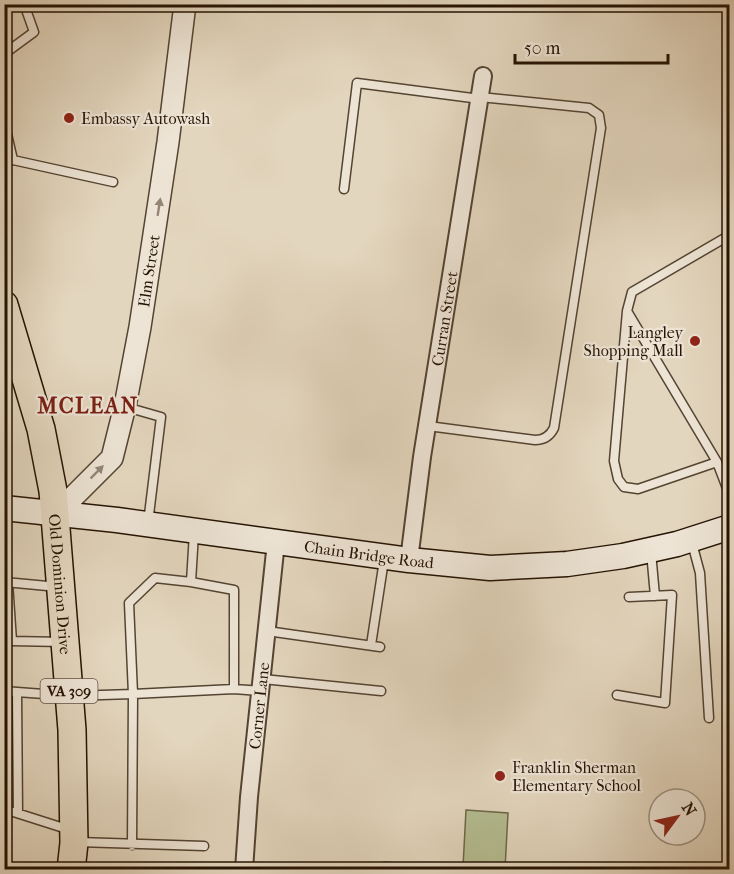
<svg xmlns="http://www.w3.org/2000/svg" width="734" height="874" viewBox="0 0 734 874" font-family="'IM FELL French Canon',serif">
	<style>
		.green { fill: #b4bd91; stroke: #6c684a; stroke-width: 1.5 }
		.lines { fill: none; stroke-linecap: round; stroke-linejoin: round }
		.service-casing { stroke: #544432; stroke-width: 11 }
		.minor-casing { stroke: #544432; stroke-width: 20 }
		.tertiary-casing { stroke: #544432; stroke-width: 24 }
		.secondary-casing { stroke: #251303; stroke-width: 27 }
		.primary-casing { stroke: #251303; stroke-width: 30 }
		.service { stroke: #ede4d5; stroke-width: 8 }
		.minor { stroke: #ede4d5; stroke-width: 16 }
		.tertiary { stroke: #ede4d5; stroke-width: 21 }
		.secondary { stroke: #ede4d5; stroke-width: 24 }
		.primary { stroke: #e3d6be; stroke-width: 27 }
		.oneway { fill: #938676 }
		.poi-dot { fill: #8f2418; stroke: #ede4d5; stroke-width: 2 }
		.labels { text-anchor: middle; stroke-width: 4.5; stroke-linejoin: round; paint-order: stroke }
		.shield { fill: #ede4d5; stroke: #615242; stroke-width: 1.5 }
		.shield-label { font-size: 15px; font-weight: bold; fill: #251303 }
		.poi-label { font-size: 16px; fill: #251303; stroke: #ede4d5; text-anchor: start }
		.street-label { font-size: 16px; fill: #251303; stroke: #ede4d5 }
		.district-label { font-size: 22px; font-weight: bold; letter-spacing: 1.5px; fill: #7a1f14; stroke: #ede4d5 }
	</style>
	<rect width="100%" height="100%" fill="#e3d6be"/>
	<filter id="stains"><feTurbulence type="fractalNoise" baseFrequency=".00333" numOctaves="4"/><feColorMatrix values="0 0 0 0 .2 0 0 0 0 .09 0 0 0 0 .02 0 0 0 .5 -.17"/></filter>
	<radialGradient id="worn" r=".72"><stop offset=".6" stop-color="#630" stop-opacity="0"/><stop offset="1" stop-color="#630" stop-opacity=".3"/></radialGradient>
	<!-- green -->
	<path class="green" d="M 466,810 L 508,813 L 505,869 L 384,869 L 384,862 L 463,867 Z"/>
	<g class="lines">
		<defs>
			<path id="service" d="M 4,54 L 34,32 L 24,4
				M 4,121 L 13,160
				M 4,163 L 13,160 L 113,182
				M 344,189 L 357,83 L 480,99
				M 627,311 L 632,292 L 730,235
				M 126,407 L 161,417 L 148,523
				M 428,426 L 535,440 C 544,440 550,436 554,428 L 601,128 L 599,115 L 589,108 L 480,97
				M 717,462 L 638,489 L 624,487 L 618,479 L 614,461 L 627,311 L 717,462 L 730,496
				M 692,543 L 700,573 L 709,718
				M 651,552 L 655,596
				M 5,582 L 58,587
				M 8,582 L 12,641 L 63,642
				M 191,582 L 234,590 L 234,689
				M 267,631 L 380,647
				M 371,645 L 384,560
				M 263,679 L 381,691
				M 4,691 L 70,696 L 133,694 L 129,603 L 155,578 L 191,582 L 194,533
				M 17,692 L 18,813
				M 617,695 L 665,703 L 672,595 L 629,597
				M 4,809 L 70,830
				M 78,842 L 204,846
				M 132,845 L 133,694 L 234,689 L 261,691"/>
			<g id="minor">
				<path id="s1" d="M 409,560 L 422,457 L 483,76"/>
				<path id="s2" d="M 244,870 L 249,797 L 276,542"/>
			</g>
			<g id="tertiary">
				<path id="s3" d="M 56,514 L 112,458 L 125,406 L 140,327 L 168,142 L 185,4"/>
			</g>
			<g id="secondary">
				<path id="s4" d="M 4,508 L 117,520 L 409,560 L 490,568 L 567,564 L 623,556 L 677,544 L 730,527"/>
			</g>
			<g id="primary">
				<path id="s5" d="M 4,305 L 41,429 L 53,491 L 72,730 L 74,843 L 71,870"/>
			</g>
		</defs>
		<!-- service casing -->
		<use href="#service" class="service-casing"/>
		<!-- minor casing -->
		<use href="#minor" class="minor-casing"/>
		<!-- tertiary casing -->
		<use href="#tertiary" class="tertiary-casing"/>
		<!-- secondary casing -->
		<use href="#secondary" class="secondary-casing"/>
		<!-- primary casing -->
		<use href="#primary" class="primary-casing"/>
		<!-- service -->
		<use href="#service" class="service"/>
		<!-- minor -->
		<use href="#minor" class="minor"/>
		<!-- tertiary -->
		<use href="#tertiary" class="tertiary"/>
		<!-- secondary -->
		<use href="#secondary" class="secondary"/>
		<!-- primary -->
		<use href="#primary" class="primary"/>
	</g>
	<!-- one-way arrows -->
	<defs><path id="oneway-solid" d="M-6-.8H1V-3.2L6.5 0L1 3.2V.8H-6Z" transform="scale(1.5)"/></defs>
	<g class="oneway">
		<use href="#oneway-solid" transform="translate(159 207) rotate(-81)"/>
		<use href="#oneway-solid" transform="translate(97 472) rotate(-45)"/>
	</g>
	<!-- markers -->
	<g class="poi-dot">
		<circle cx="69" cy="118" r="6"/>
		<circle cx="695" cy="341" r="6"/>
		<circle cx="500" cy="776" r="6"/>
	</g>
	<g class="labels">
		<!-- shield labels -->
		<rect class="shield" x="40.5" y="679" width="57" height="24" rx="4.5"/>
		<g class="shield-label">
			<text x="69" y="696">VA 309</text>
		</g>
		<!-- poi labels -->
		<g class="poi-label">
			<text x="81" y="124">Embassy Autowash</text>
			<text x="683" y="338" text-anchor="end">Langley<tspan x="683" dy="18">Shopping Mall</tspan></text>
			<text x="512" y="773">Franklin Sherman<tspan x="512" dy="18">Elementary School</tspan></text>
		</g>
		<!-- street labels -->
		<g class="street-label">
			<text dy="6" stroke="none"><textPath href="#s3" startOffset="270">Elm Street</textPath></text>
			<text dy="6" stroke="none"><textPath href="#s1" startOffset="244">Curran Street</textPath></text>
			<text dy="6" stroke="none"><textPath href="#s4" startOffset="368">Chain Bridge Road</textPath></text>
			<text dy="6" stroke="none"><textPath href="#s5" startOffset="286">Old Dominion Drive</textPath></text>
			<text dy="6" stroke="none"><textPath href="#s2" startOffset="165">Corner Lane</textPath></text>
		</g>
		<!-- district labels -->
		<g class="district-label">
			<text x="88" y="413">MCLEAN</text>
		</g>
	</g>
	<!-- margin -->
	<rect width="734" height="874" fill="none" stroke="#e3d6be" stroke-width="24"/>
	<rect x="6" y="6" width="722" height="862" fill="none" stroke="#251303" stroke-width="3"/>
	<rect x="12" y="12" width="710" height="850" fill="none" stroke="#251303" stroke-width="1.5"/>
	<!-- north arrow -->
	<g transform="translate(677 817) rotate(57)"><circle r="28" fill="#ede4d5" stroke="#9d9081" stroke-width="1.5"/>
	<path d="M0-4.5L10 22L0 15L-10 22Z" fill="#8f2418"/>
	<text y="-9" font-size="16" font-weight="bold" text-anchor="middle" fill="#251303">N</text>
	</g>
	<!-- scale -->
	<path d="M515 54v9h153v-9" fill="none" stroke="#251303" stroke-width="3"/>
	<text x="524" y="54" font-size="18" fill="#251303" stroke="#ede4d5" stroke-width="4.5" paint-order="stroke">50 m</text>
	<rect width="100%" height="100%" filter="url(#stains)"/>
	<rect width="100%" height="100%" fill="url(#worn)"/>
</svg>
